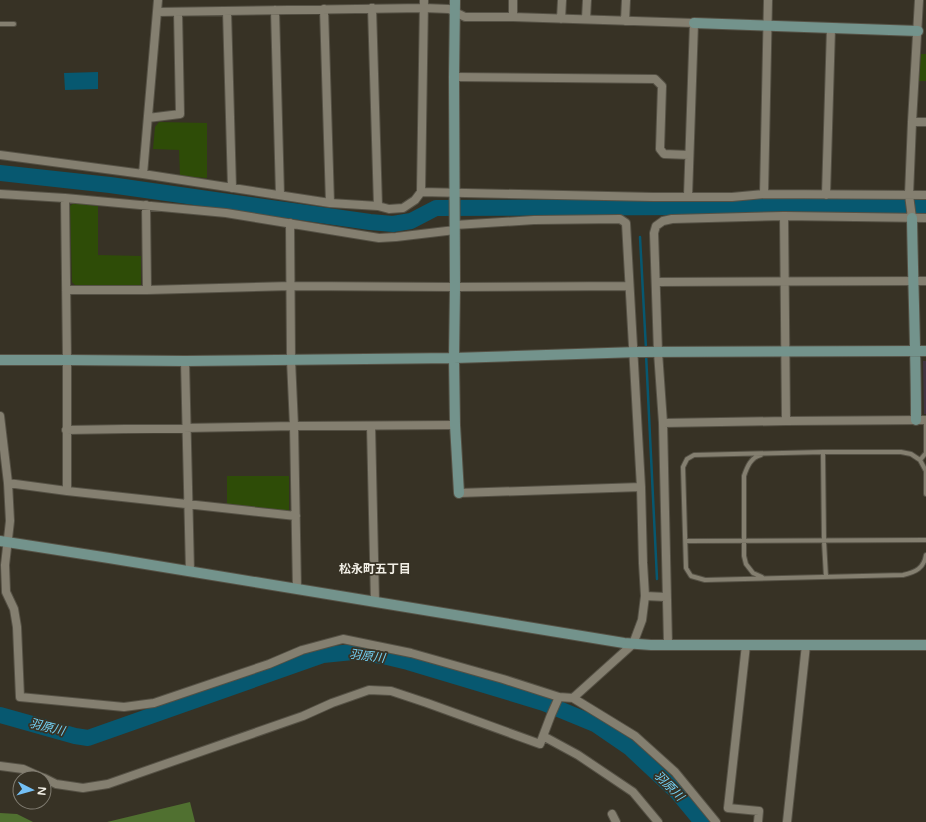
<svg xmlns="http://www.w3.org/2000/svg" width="926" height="822" viewBox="0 0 926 822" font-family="'Varela Round','Noto Sans JP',sans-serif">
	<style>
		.commercial { fill: #423543 }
		.green { fill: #2e4c07 }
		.forest { fill: #507030 }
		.water { fill: #075870 }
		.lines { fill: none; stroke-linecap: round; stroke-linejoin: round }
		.stream { stroke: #075870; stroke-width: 2.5 }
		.river { stroke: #075870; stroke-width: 16 }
		.lane-casing { stroke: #555145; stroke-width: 6 }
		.street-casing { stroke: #555145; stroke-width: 10 }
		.secondary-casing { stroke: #555145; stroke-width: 12 }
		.lane { stroke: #847f70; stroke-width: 4 }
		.street { stroke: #847f70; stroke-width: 8 }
		.secondary { stroke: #73938c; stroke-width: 10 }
		.labels { text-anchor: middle; stroke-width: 3.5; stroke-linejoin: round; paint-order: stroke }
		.neighbourhood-label { font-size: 12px; font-weight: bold; fill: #f1eee5; stroke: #373225 }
		.water-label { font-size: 12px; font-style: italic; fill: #74d3f7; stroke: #373225 }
	</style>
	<rect width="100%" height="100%" fill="#373225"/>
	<!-- commercial -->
	<path class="commercial" d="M 923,361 L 926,361 L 926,414 L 924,414 Z"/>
	<!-- green -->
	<path class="green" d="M 921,54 L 926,54 L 926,81 L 919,81 Z
		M 159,122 L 207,123 L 207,178 L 180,176 L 179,150 L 153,149 L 155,127 Z
		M 74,203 L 98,206 L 98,255 L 141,256 L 141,285 L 75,285 L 72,282 L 70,206 Z
		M 227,476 L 289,476 L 289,512 L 227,505 Z"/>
	<!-- forest -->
	<path class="forest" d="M 190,802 L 195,822 L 107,822 Z
		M 0,813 L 17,814 L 33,822 L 0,822 Z"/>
	<!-- water -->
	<path class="water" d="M 98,72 L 98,89 L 65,90 L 64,73 Z"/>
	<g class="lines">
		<!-- stream -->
		<path class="stream" d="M 640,237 L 646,349
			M 646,354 L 657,579"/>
		<!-- river -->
		<path class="river" d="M 0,173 L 110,185 L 370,222 L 393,224 L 411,221 L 436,208 L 926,206
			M 0,715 L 75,736 L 88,738 L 323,655 L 353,652 L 383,656 L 408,662 L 544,703 L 595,724 L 630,748 L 677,792 L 702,822"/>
		<defs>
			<path id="lane" d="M 0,24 L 14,24
				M 823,452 L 824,541 L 826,577
				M 761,455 C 751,457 747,467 744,476 L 744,556 L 746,564 L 753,573 L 762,577
				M 920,460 L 926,453 L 926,420
				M 926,494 L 926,471 L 920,460 L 911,454 L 901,452 L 823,452 L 694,455 L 687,459 L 683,467 L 686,568 L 691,576 L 705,580 L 903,575 C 916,572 924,568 926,555
				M 686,541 L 926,540"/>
			<path id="street" d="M 372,8 L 378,206
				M 324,9 L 330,203
				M 275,10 L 280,195
				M 227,11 L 232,188
				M 157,12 L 424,8 L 449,9 L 465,17 L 513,17 L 694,23 L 688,196
				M 513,17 L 513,0
				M 561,19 L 562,0
				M 586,19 L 587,0
				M 625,21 L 626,0
				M 454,77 L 655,79 L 662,86 L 660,149 L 664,154 L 689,155
				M 148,118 L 180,114 L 178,12
				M 912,122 L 926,122
				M 0,155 L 143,174 L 330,203 L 378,206 L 389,209 L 403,208 L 415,200 L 421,192 L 424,0
				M 143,174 L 158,0
				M 421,192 L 653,197 L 732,197 L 764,194 L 926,195
				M 0,194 L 65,198 L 226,213 L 379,238 L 396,237 L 455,230
				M 764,194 L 768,0
				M 826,195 L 831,28
				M 65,198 L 67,360 L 67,491
				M 146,205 L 147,290
				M 784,216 L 786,421
				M 912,218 L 909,195 L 912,122 L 919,0
				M 290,223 L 291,360 L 294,426 L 297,589
				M 455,225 L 534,220 L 620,219 L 626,223 L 641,487 L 643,563 L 645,596 L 642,620 L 633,644 L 573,698 L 635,736 L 675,772 L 716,822
				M 656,282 L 926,281
				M 66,290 L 147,290 L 291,286 L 455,287 L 629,286
				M 185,361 L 190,571
				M 0,416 L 8,483 L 10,521 L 5,565 L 6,592 L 14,609 L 17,627 L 20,697 L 124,707 L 154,703 L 269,664 L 302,650 L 343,639 L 411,653 L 503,679 L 559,697 L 573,698
				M 663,423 L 786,421 L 926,420
				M 371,426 L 375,602
				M 66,430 L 294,426 L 455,425
				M 8,483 L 67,491 L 296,516
				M 459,493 L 641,487
				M 645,596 L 666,597
				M 668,644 L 663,423 L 658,352 L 654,233 L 656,226 L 663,221 L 672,219 L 784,216 L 926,218
				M 746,645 L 728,808 L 759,811 L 758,822
				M 543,736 L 578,755 L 633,792 L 658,822
				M 0,766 L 23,769 L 43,778
				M 44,778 L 56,784 L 83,788 L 108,784 L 303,716 L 332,703 L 369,690 L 391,691 L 427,703 L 540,744 L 551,715 L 559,697
				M 612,814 L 616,822
				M 787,822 L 806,645"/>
			<path id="secondary" d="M 455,0 L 454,77 L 455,287 L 454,358 L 455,425 L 459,493
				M 694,23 L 918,31
				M 912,218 C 913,286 916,353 916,420
				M 0,360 L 67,360 L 185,361 L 454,358 L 638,352 L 926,351
				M 0,541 L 109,558 L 624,643 L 651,645 L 926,645"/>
		</defs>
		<!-- lane casing -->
		<use href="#lane" class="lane-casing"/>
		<!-- street casing -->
		<use href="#street" class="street-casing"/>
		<!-- secondary casing -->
		<use href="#secondary" class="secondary-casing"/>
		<!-- lane -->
		<use href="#lane" class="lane"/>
		<!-- street -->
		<use href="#street" class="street"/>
		<!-- secondary -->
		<use href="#secondary" class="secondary"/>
	</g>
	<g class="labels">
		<!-- neighbourhood labels -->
		<g class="neighbourhood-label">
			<text x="375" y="573">松永町五丁目</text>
		</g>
		<!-- water labels -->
		<g class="water-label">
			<text transform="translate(367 656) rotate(7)" y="4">羽原川</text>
			<text transform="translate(47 727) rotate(14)" y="4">羽原川</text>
			<text transform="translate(669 786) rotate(45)" y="4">羽原川</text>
		</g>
	</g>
	<!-- north arrow -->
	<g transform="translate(32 790) rotate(96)"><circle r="19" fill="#373225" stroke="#817d72"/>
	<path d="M0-3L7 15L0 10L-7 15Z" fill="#74c0f6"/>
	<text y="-6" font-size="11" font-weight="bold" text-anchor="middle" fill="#f1eee5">N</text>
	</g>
</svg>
